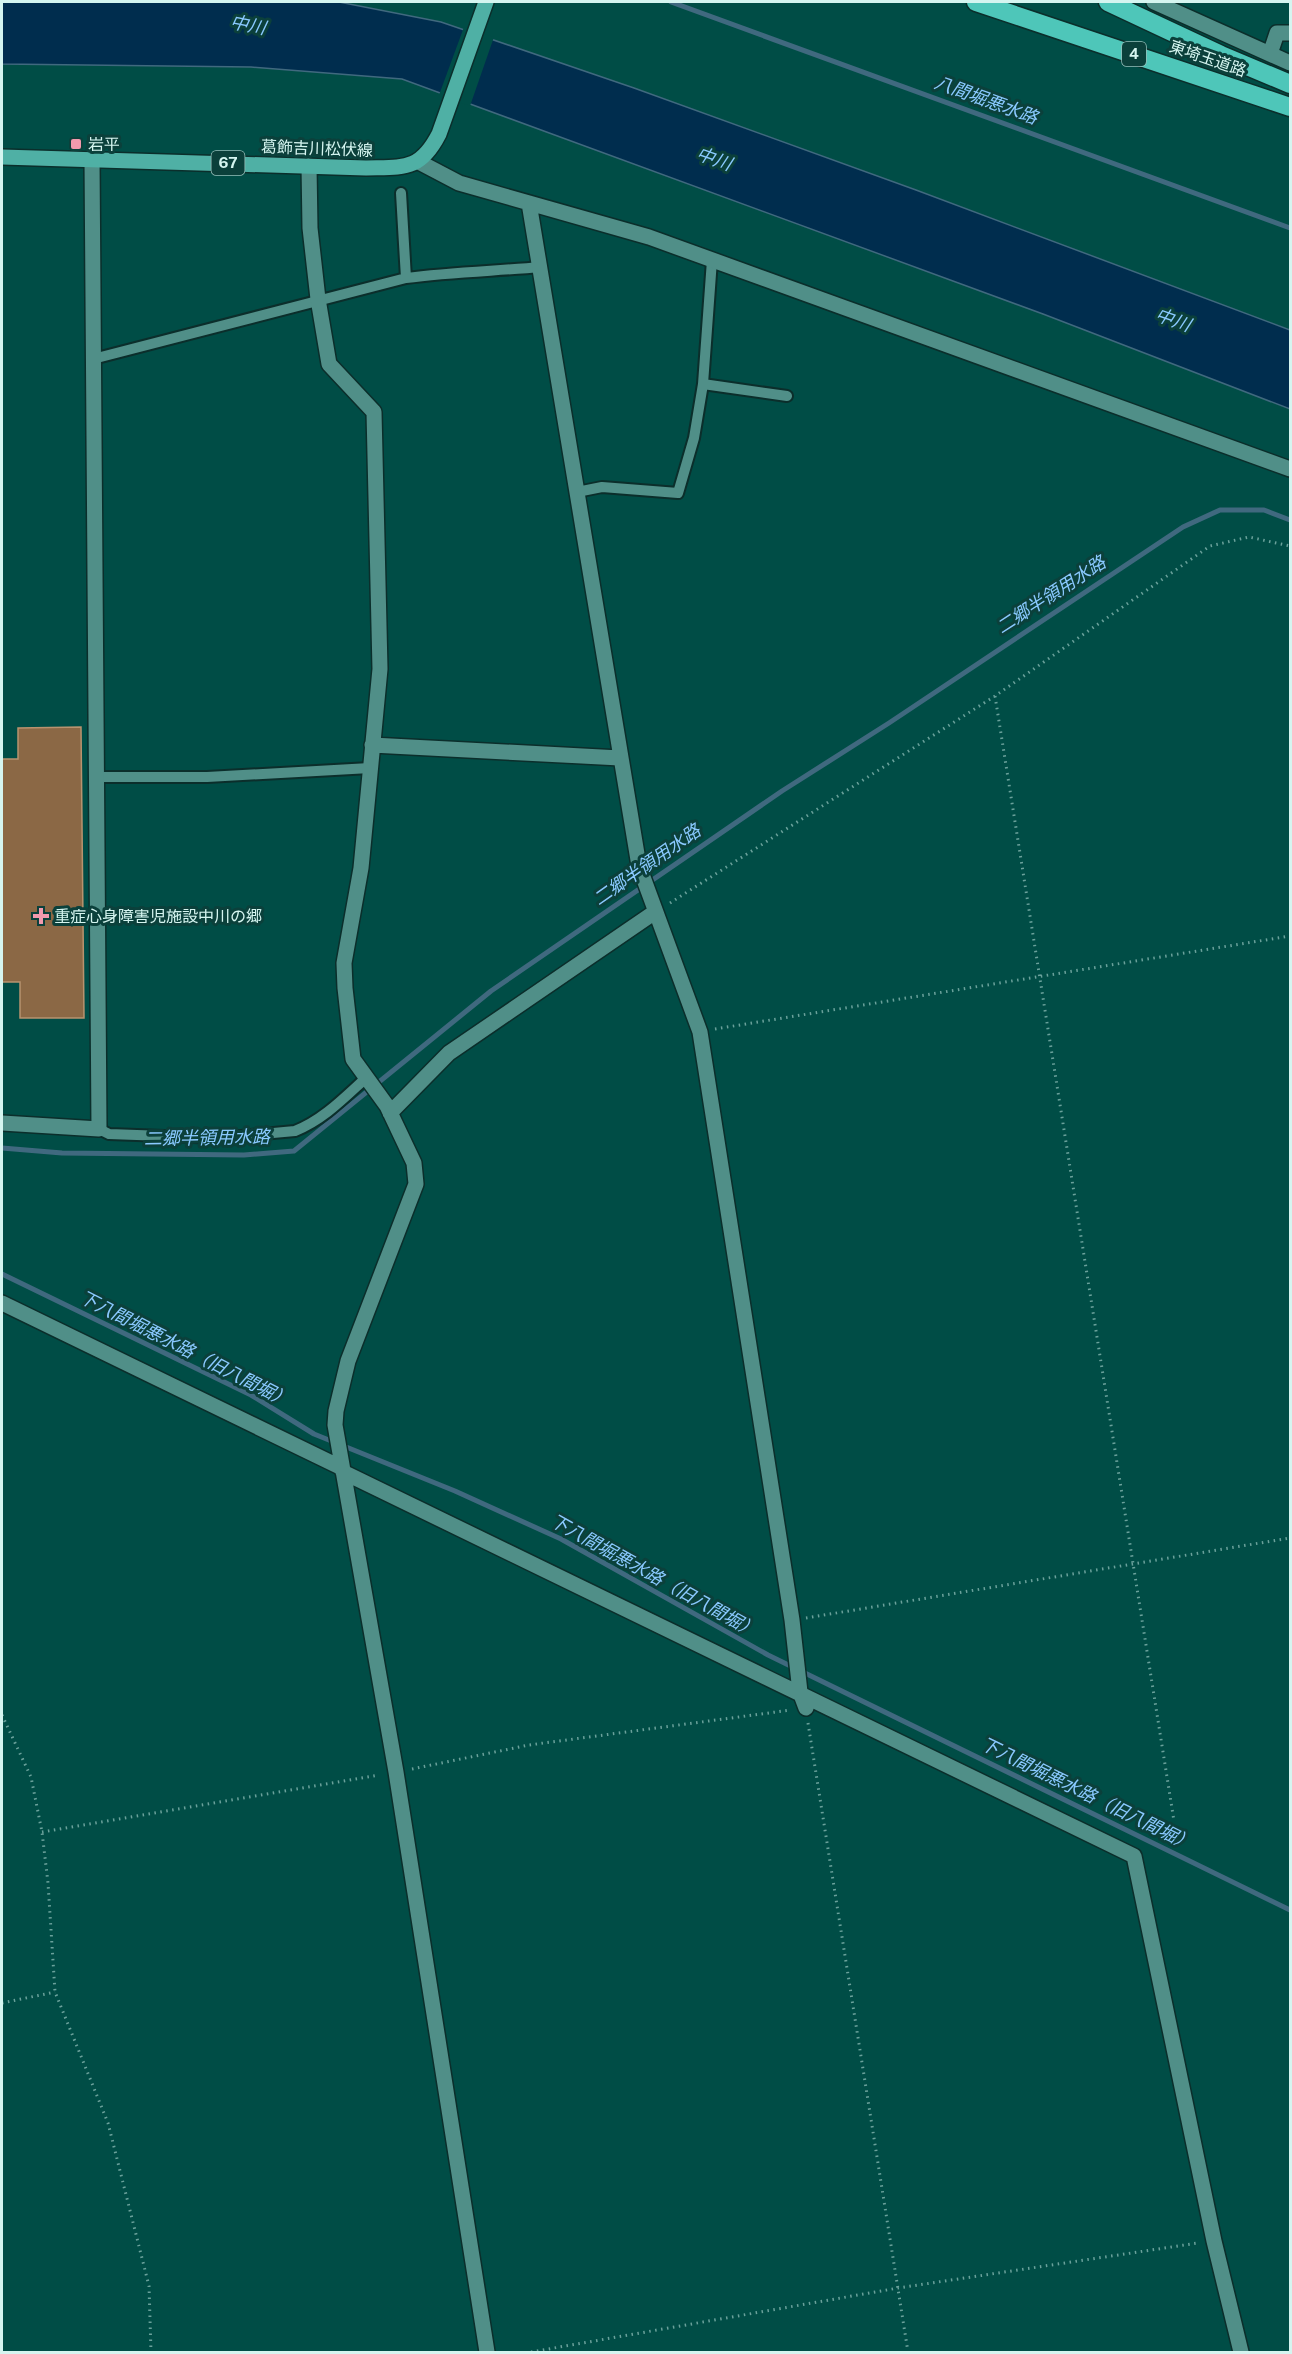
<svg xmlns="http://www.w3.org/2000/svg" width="1292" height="2354" viewBox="0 0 1292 2354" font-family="'Public Sans','Noto Sans JP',sans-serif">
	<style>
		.water { fill: #002d4e; stroke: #40697f; stroke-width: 1.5 }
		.pier { fill: #004d46 }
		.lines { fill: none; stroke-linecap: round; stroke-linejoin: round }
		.stream { stroke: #40697f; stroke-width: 5 }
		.building { fill: #8b6845; stroke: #b8936f; stroke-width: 1.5 }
		.lane-casing { stroke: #0b2e2b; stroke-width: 14 }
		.street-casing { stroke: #0b2e2b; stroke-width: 18 }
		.primary-casing { stroke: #0b2e2b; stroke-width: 18 }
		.highway-casing { stroke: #0b2e2b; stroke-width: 21 }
		.path { stroke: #6aa19b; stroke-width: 3; stroke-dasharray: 1.5 4.5; stroke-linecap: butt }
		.lane { stroke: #508f88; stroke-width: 10 }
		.street { stroke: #508f88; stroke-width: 15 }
		.primary { stroke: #4fb0a5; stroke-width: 15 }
		.highway { stroke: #4ec6b9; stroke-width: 18 }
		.poi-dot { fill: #f29aae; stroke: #0b403b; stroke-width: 2 }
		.labels { text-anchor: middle; stroke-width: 6; stroke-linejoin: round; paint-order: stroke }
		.shield { fill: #0b403b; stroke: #98bfba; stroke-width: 1.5 }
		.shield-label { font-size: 15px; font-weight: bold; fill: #d5f5f0 }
		.street-label { font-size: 16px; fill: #d5f5f0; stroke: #0b403b }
		.poi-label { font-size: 16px; fill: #d5f5f0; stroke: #0b403b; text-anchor: start }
		.water-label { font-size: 18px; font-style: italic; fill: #8ac9ff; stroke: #0b403b }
	</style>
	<rect width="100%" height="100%" fill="#004d46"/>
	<!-- water -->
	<path class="water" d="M 2,2 L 339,2 L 441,22 L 634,88 L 916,190 L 1290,330 L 1290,409 L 1043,314 L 402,79 L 251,67 L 2,64 Z"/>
	<!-- pier -->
	<path class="pier" d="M 464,27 L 494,37 L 470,106 L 439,95 Z"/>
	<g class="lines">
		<!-- stream -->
		<path class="stream" d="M 671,2 L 1290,228
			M 2,1148 L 62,1153 L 244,1155 L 294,1151 L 491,991 L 782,791 L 889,723 L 1183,527 L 1220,510 L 1264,510 L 1290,520
			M 2,1274 L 251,1395 L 314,1434 L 455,1491 L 561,1539 L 768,1655 L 1290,1910"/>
	</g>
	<!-- building -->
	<path class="building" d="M 81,727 L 84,1018 L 20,1018 L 20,982 L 2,982 L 2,759 L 18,759 L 18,728 Z"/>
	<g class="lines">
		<defs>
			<path id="lane" d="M 401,193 L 406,278
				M 93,359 L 406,278 C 451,272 496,271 541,267
				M 703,384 L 787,396
				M 577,492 L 602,487 L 678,493 L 694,438 L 703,384 L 712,260
				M 96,777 L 207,777 L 370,768
				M 99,1129 L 109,1134 L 220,1138 L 295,1131 C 323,1120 344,1098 366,1078"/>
			<path id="street" d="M 1154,2 L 1290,63
				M 1270,54 L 1277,33 L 1290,33
				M 419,162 L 459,183 L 649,237 L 1290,469
				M 309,166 L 310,228 L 318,299 L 329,364 L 374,412 L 380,669 L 361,868 L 344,963 L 345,988 L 353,1059 L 387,1106 L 414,1163 L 416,1184 L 348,1361 L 336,1411 L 335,1425 L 396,1772 L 487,2352
				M 529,203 L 639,866 L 700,1032 L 792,1620 L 800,1692 L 806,1708
				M 372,745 L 620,758
				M 390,1113 L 449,1053 L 655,912
				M 2,1123 L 99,1129 L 92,158
				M 2,1303 L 342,1468
				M 343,1472 L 1134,1856 L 1214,2241 L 1241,2352"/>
			<path id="primary" d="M 2,157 L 366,168 C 404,167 420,171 439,134 L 486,2"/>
			<path id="highway" d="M 976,2 L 1290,107
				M 1108,2 L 1221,55 L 1290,84"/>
		</defs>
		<!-- lane casing -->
		<use href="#lane" class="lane-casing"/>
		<!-- street casing -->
		<use href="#street" class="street-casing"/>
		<!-- primary casing -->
		<use href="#primary" class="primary-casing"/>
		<!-- highway casing -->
		<use href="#highway" class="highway-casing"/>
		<!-- path -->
		<path class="path" d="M 995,696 L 1174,1821
			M 670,903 L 995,696 L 1210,546 L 1249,537 L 1290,546
			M 715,1029 L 1290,936
			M 806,1618 L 1290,1538
			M 2,1715 L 31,1777 L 42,1832 L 48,1883 L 55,1992 L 108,2123 L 149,2286 L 151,2352
			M 808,1723 L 908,2352
			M 412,1769 L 529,1745 L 791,1710
			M 42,1832 L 379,1775
			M 2,2003 L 55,1992
			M 531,2352 L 898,2288 L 1198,2243"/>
		<!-- lane -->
		<use href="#lane" class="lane"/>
		<!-- street -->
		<use href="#street" class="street"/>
		<!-- primary -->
		<use href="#primary" class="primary"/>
		<!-- highway -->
		<use href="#highway" class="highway"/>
	</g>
	<!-- markers -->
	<g class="poi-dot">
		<rect x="70" y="138" width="12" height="12" rx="3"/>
		<path d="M38 907h6v6h6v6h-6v6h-6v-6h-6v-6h6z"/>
	</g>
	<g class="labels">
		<!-- shield labels -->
		<g class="shield">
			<rect x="1122" y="42" width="24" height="24" rx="4.5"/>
			<rect x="211.5" y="151" width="33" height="24" rx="4.5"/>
		</g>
		<g class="shield-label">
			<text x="1134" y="59">4</text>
			<text x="228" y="168">67</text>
		</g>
		<!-- street labels -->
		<g class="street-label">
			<text transform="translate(1208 58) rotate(19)" y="6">東埼玉道路</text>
			<text transform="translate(317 148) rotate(2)" y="6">葛飾吉川松伏線</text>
		</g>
		<!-- poi labels -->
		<g class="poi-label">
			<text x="88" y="150">岩平</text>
			<text x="54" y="922">重症心身障害児施設中川の郷</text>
		</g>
		<!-- water labels -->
		<g class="water-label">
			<text transform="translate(248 25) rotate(11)" y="6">中川</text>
			<text transform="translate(986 100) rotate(20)" y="6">八間堀悪水路</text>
			<text transform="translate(714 159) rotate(19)" y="6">中川</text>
			<text transform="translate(1173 320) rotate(19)" y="6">中川</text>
			<text transform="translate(1051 595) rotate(-33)" y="6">二郷半領用水路</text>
			<text transform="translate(647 865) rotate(-35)" y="6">二郷半領用水路</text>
			<text transform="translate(207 1138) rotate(-1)" y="6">二郷半領用水路</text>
			<text transform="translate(185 1349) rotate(27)" y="6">下八間堀悪水路（旧八間堀）</text>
			<text transform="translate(654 1576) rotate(29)" y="6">下八間堀悪水路（旧八間堀）</text>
			<text transform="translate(1087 1794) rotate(26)" y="6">下八間堀悪水路（旧八間堀）</text>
		</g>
	</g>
	<!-- border -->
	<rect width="1292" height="2354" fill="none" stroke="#d5f5f0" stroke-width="6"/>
</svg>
